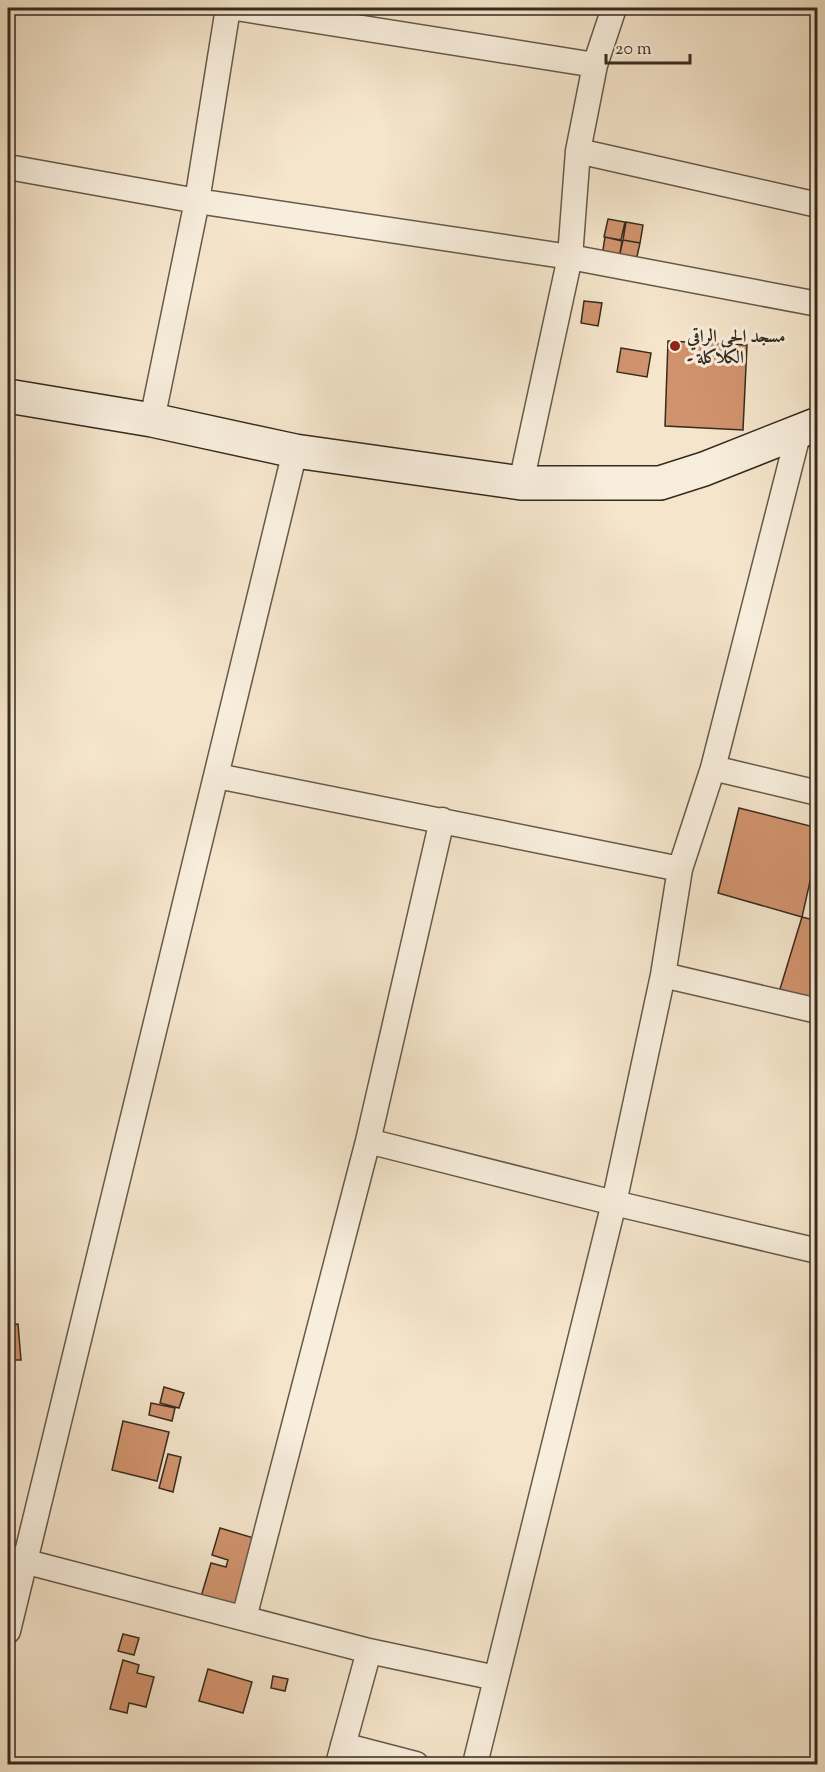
<svg xmlns="http://www.w3.org/2000/svg" width="825" height="1772" viewBox="0 0 825 1772" font-family="'Sorts Mill Goudy',Amiri,serif">
	<style>
		.building { fill: #d1936d; stroke: #352b1f; stroke-width: 1.5 }
		.lines { fill: none; stroke-linecap: round; stroke-linejoin: round }
		.street-casing { stroke: #655a4a; stroke-width: 27 }
		.secondary-casing { stroke: #352b1f; stroke-width: 36 }
		.street { stroke: #f8eedd; stroke-width: 24 }
		.secondary { stroke: #f8eedd; stroke-width: 33 }
		.poi-dot { fill: #8f2418; stroke: #f8eedd; stroke-width: 2 }
		.labels { text-anchor: middle; stroke-width: 6; stroke-linejoin: round; paint-order: stroke }
		.poi-label { font-size: 18px; font-weight: bold; fill: #352b1f; stroke: #f8eedd; text-anchor: start }
	</style>
	<rect width="100%" height="100%" fill="#f5e5cb"/>
	<filter id="stains"><feTurbulence type="fractalNoise" baseFrequency=".00333" numOctaves="4"/><feColorMatrix values="0 0 0 0 .2 0 0 0 0 .09 0 0 0 0 .02 0 0 0 .5 -.17"/></filter>
	<radialGradient id="worn" r=".72"><stop offset=".6" stop-color="#630" stop-opacity="0"/><stop offset="1" stop-color="#630" stop-opacity=".3"/></radialGradient>
	<!-- building -->
	<path class="building" d="M 608,219 L 625,222 L 621,240 L 604,237 Z
		M 626,222 L 643,225 L 640,243 L 623,240 Z
		M 605,237 L 622,241 L 619,259 L 602,256 Z
		M 623,240 L 640,243 L 636,261 L 619,258 Z
		M 584,301 L 602,303 L 598,326 L 581,323 Z
		M 668,341 L 747,345 L 743,430 L 665,426 Z
		M 621,348 L 651,353 L 647,377 L 617,372 Z
		M 739,808 L 818,828 L 818,846 L 802,917 L 718,893 Z
		M 802,917 L 818,921 L 818,1001 L 780,989 Z
		M 18,1324 L 21,1360 L 8,1360 L 8,1325 Z
		M 164,1387 L 184,1393 L 179,1408 L 160,1403 Z
		M 151,1403 L 175,1408 L 172,1421 L 149,1415 Z
		M 123,1421 L 169,1432 L 157,1481 L 112,1470 Z
		M 168,1454 L 181,1457 L 173,1492 L 159,1488 Z
		M 220,1528 L 260,1540 L 239,1611 L 200,1600 L 211,1563 L 226,1567 L 228,1560 L 212,1555 Z
		M 123,1634 L 139,1638 L 134,1655 L 118,1651 Z
		M 123,1660 L 139,1665 L 137,1673 L 154,1677 L 146,1707 L 129,1703 L 127,1713 L 110,1709 Z
		M 208,1669 L 252,1682 L 243,1713 L 199,1701 Z
		M 273,1676 L 288,1679 L 285,1691 L 271,1688 Z"/>
	<g class="lines">
		<defs>
			<path id="street" d="M 236,8 L 595,65
				M 578,151 L 818,205
				M 8,167 L 197,201 L 570,257 L 818,304
				M 152,420 L 197,201 L 228,8
				M 521,483 L 570,257 L 578,151 L 595,65 L 614,8
				M 713,768 L 818,793
				M 217,776 L 680,869
				M 663,975 L 818,1011
				M 368,1141 L 614,1203 L 818,1251
				M 8,1557 L 369,1651 L 496,1678
				M 244,1618 L 368,1141 L 442,820
				M 8,1631 L 295,451
				M 343,1745 L 416,1764
				M 338,1764 L 369,1651
				M 475,1764 L 614,1203 L 663,975 L 680,869 L 713,768 L 799,431"/>
			<path id="secondary" d="M 8,396 L 152,420 L 295,451 L 521,483 L 660,483 L 704,469 L 818,424"/>
		</defs>
		<!-- street casing -->
		<use href="#street" class="street-casing"/>
		<!-- secondary casing -->
		<use href="#secondary" class="secondary-casing"/>
		<!-- street -->
		<use href="#street" class="street"/>
		<!-- secondary -->
		<use href="#secondary" class="secondary"/>
	</g>
	<!-- markers -->
	<circle class="poi-dot" cx="675" cy="346" r="6"/>
	<g class="labels">
		<!-- poi labels -->
		<g class="poi-label">
			<text x="687" y="342">مسجد الحي الراقي<tspan x="687" dy="21">- الكلاكلة</tspan></text>
		</g>
	</g>
	<!-- margin -->
	<rect width="825" height="1772" fill="none" stroke="#f5e5cb" stroke-width="30"/>
	<rect x="9" y="9" width="807" height="1754" fill="none" stroke="#352b1f" stroke-width="3"/>
	<rect x="15" y="15" width="795" height="1742" fill="none" stroke="#352b1f" stroke-width="1.5"/>
	<!-- scale -->
	<path d="M606 54v9h84v-9" fill="none" stroke="#352b1f" stroke-width="3"/>
	<text x="615" y="54" font-size="18" fill="#352b1f" stroke="#f8eedd" stroke-width="4.5" paint-order="stroke">20 m</text>
	<rect width="100%" height="100%" filter="url(#stains)"/>
	<rect width="100%" height="100%" fill="url(#worn)"/>
</svg>
